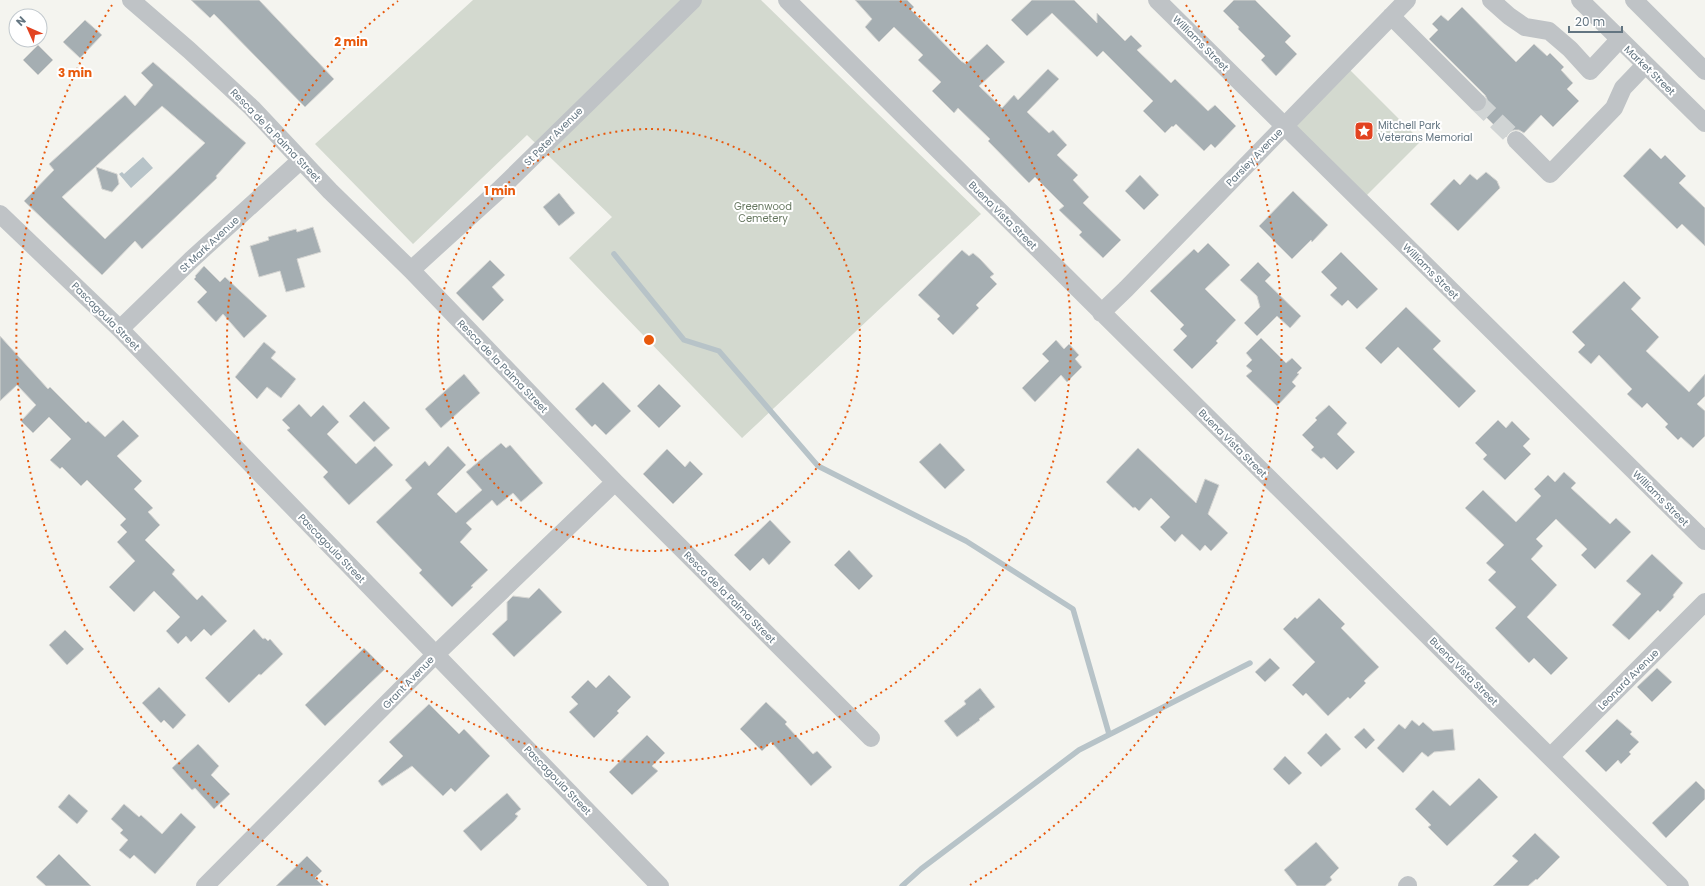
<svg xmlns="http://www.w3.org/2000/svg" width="1705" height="886" viewBox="0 0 1705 886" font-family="Poppins,sans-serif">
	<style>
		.green { fill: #d3d9cf }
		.water { fill: #b7c3c8 }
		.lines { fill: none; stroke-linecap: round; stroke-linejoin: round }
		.stream { stroke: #b7c3c8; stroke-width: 5.5 }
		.building { fill: #a5aeb2; stroke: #d5d5d2; fill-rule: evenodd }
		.minor-tunnel { stroke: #d0d4d4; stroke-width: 18; stroke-dasharray: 18 9; stroke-linecap: butt }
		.minor { stroke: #bfc3c6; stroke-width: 18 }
		.ring { fill: none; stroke: #e8590c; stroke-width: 2; stroke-dasharray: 2 4 }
		.labels { text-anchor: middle; stroke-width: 4; stroke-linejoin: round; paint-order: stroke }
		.street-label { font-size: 10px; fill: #637581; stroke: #fff }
		.poi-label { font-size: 10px; fill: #637581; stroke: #fff; text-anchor: start }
		.park-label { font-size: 10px; fill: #677861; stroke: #fff }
		.centre { fill: #e8590c; stroke: #fff; stroke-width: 2 }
		.ring-label { font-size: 12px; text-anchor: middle; font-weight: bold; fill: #e8590c; stroke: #fff; stroke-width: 4; stroke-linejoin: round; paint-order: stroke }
	</style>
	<rect width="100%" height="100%" fill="#f4f4ef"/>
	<!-- green -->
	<path class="green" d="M 473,0 L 761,0 L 981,214 L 742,438 L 569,258 L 612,217 L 527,135 L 413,244 L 315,144 Z
		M 1349,69 L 1421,141 L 1364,198 L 1292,126 Z"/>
	<!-- water -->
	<path class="water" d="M 143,157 L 153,168 L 131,188 L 119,174 L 122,172 L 124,174 Z"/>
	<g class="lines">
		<!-- stream -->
		<path class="stream" d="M 614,254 L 684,340 L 719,351 L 818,466 L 966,541 L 1073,609 L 1109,734
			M 902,886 L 921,869 L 1079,750 L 1250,663"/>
	</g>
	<!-- building -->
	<path class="building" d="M 191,0 L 259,0 L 334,79 L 305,107 L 214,14 L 210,18 Z
		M 855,0 L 907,0 L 914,7 L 911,10 L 961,61 L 966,64 L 987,44 L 1005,62 L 979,86 L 1002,108 L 1014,95 L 1018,100 L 1048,69 L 1059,79 L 1027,112 L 1049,133 L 1053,130 L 1067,145 L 1057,155 L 1078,175 L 1073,180 L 1089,197 L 1083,203 L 1121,240 L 1103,258 L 1079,235 L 1082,232 L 1059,210 L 1064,206 L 1035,177 L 1029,183 L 988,141 L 990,139 L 958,108 L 954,113 L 932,91 L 941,82 L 918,60 L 923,55 L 894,27 L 879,42 L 865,27 L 872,19 Z
		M 1032,0 L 1074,0 L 1097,23 L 1097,13 L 1125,41 L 1131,35 L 1142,46 L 1137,50 L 1171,83 L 1175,79 L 1208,111 L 1215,105 L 1236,126 L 1215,148 L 1211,144 L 1204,151 L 1176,124 L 1173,127 L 1172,126 L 1165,133 L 1143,111 L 1153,101 L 1103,51 L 1097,57 L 1052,13 L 1027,36 L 1011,20 Z
		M 1234,0 L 1255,0 L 1291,36 L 1285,42 L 1297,54 L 1276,76 L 1261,60 L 1265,56 L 1238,29 L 1239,27 L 1223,11 Z
		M 1462,7 L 1516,62 L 1534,44 L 1547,56 L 1550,53 L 1564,67 L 1561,70 L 1573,83 L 1567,89 L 1579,101 L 1553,127 L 1541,115 L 1524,133 L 1519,130 L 1514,130 L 1509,132 L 1506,137 L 1481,112 L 1485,109 L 1487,104 L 1487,99 L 1485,95 L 1429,39 L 1438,30 L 1432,24 L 1441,15 L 1448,21 Z
		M 85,20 L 102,35 L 80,58 L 63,42 Z
		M 38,45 L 53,60 L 38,75 L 23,60 Z
		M 153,62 L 246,143 L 216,176 L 217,178 L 142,249 L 135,241 L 102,275 L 24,201 L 54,170 L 49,164 L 125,95 L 135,106 L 153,85 L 141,73 ZM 162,106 L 205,143 L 105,239 L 62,197 Z
		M 1650,148 L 1661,159 L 1665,155 L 1686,176 L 1679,183 L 1705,208 L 1705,246 L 1682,224 L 1677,229 L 1623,176 Z
		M 96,167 L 117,174 L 119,184 L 112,192 L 102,189 Z
		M 1486,172 L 1497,181 L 1500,188 L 1458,231 L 1430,204 L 1454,179 L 1460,185 L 1470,174 L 1477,180 Z
		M 1140,175 L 1159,195 L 1144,210 L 1125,191 Z
		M 1293,191 L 1328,225 L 1312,242 L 1311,240 L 1292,259 L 1259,226 Z
		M 559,193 L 575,213 L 559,226 L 543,207 Z
		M 313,227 L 321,252 L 297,259 L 305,287 L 286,292 L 280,271 L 259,277 L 250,246 L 269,240 L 268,237 L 296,229 L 297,232 Z
		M 1208,243 L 1230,265 L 1205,289 L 1236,320 L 1216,341 L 1218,343 L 1192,369 L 1173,350 L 1187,336 L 1180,329 L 1184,325 L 1150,291 L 1194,249 L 1198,253 Z
		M 962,250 L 969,256 L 973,253 L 980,259 L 994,274 L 990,277 L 997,284 L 976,305 L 979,308 L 953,335 L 937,319 L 940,316 L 918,295 Z
		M 1341,252 L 1378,289 L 1357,309 L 1348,300 L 1342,306 L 1330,295 L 1337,288 L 1321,272 Z
		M 490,260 L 505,275 L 492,287 L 504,300 L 483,321 L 456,293 Z
		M 1258,262 L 1271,275 L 1265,281 L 1301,316 L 1290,328 L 1277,316 L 1257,336 L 1244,323 L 1260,307 L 1257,296 L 1240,280 Z
		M 204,266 L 220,282 L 225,277 L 267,316 L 244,338 L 223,314 L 216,322 L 197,302 L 207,292 L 194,279 L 196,277 L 195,276 Z
		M 1624,281 L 1641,298 L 1631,309 L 1659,337 L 1646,351 L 1689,392 L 1705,374 L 1705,396 L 1697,404 L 1705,411 L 1705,436 L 1693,448 L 1681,437 L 1678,440 L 1665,427 L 1668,424 L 1647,403 L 1642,408 L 1627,394 L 1632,389 L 1599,355 L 1591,364 L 1578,352 L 1585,345 L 1572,332 Z
		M 1406,307 L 1441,341 L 1433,349 L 1476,391 L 1459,408 L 1398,347 L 1381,364 L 1365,348 Z
		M 0,336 L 48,389 L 50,387 L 86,423 L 88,421 L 105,437 L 123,420 L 139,436 L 117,456 L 142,481 L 134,489 L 153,508 L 148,512 L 160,525 L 145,540 L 175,570 L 172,574 L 197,600 L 202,595 L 227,621 L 211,636 L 204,629 L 191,642 L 186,636 L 178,644 L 166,631 L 180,617 L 154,591 L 134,612 L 109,587 L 135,561 L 117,542 L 127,532 L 120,525 L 126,519 L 87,480 L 81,486 L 62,467 L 60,469 L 50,460 L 71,439 L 49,417 L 33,433 L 21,421 L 36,405 L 17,385 L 0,401 Z
		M 1261,338 L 1286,363 L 1292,358 L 1302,368 L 1297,373 L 1299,374 L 1292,382 L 1296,386 L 1277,406 L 1246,376 L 1252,371 L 1246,366 L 1252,360 L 1246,353 Z
		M 1056,340 L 1064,349 L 1069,344 L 1079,355 L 1075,359 L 1082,367 L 1067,382 L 1061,375 L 1035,402 L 1022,388 L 1049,361 L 1042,354 Z
		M 264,342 L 276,352 L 271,358 L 296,379 L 281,398 L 267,387 L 257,399 L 235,377 Z
		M 464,374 L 480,393 L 441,428 L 425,409 Z
		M 603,382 L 631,411 L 606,435 L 595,424 L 592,427 L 575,409 Z
		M 659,384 L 681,406 L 659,428 L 637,406 Z
		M 364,401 L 390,428 L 374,442 L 349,416 Z
		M 299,404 L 311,417 L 323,405 L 339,422 L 327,434 L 356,464 L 375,446 L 393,465 L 349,505 L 323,477 L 328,472 L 287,430 L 290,428 L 282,420 Z
		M 1329,405 L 1347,423 L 1337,434 L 1355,452 L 1337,470 L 1324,457 L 1321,459 L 1311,450 L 1314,447 L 1302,435 L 1317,420 L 1315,418 Z
		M 1498,420 L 1506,428 L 1512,421 L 1530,439 L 1523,446 L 1531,454 L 1505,480 L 1483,459 L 1487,455 L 1475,443 Z
		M 501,443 L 506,448 L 510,445 L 543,483 L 521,502 L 513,493 L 497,506 L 492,500 L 466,523 L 472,529 L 460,542 L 488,570 L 471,586 L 473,587 L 452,607 L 419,573 L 422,570 L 376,522 L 412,488 L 405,480 L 425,461 L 429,466 L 448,446 L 466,465 L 437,494 L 456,513 L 482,490 L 466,472 Z
		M 940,443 L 965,470 L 945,489 L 919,462 Z
		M 1138,448 L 1196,503 L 1205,479 L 1219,485 L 1208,514 L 1228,533 L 1211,551 L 1205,545 L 1200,551 L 1182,534 L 1175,542 L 1160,527 L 1170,517 L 1151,498 L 1139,511 L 1135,507 L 1133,508 L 1106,482 Z
		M 667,449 L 685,467 L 690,461 L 703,474 L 673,504 L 643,474 Z
		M 1564,472 L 1576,483 L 1571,488 L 1610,524 L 1616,518 L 1631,532 L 1595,569 L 1581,555 L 1587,549 L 1556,519 L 1536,539 L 1543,546 L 1531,559 L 1557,585 L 1527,617 L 1568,658 L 1551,675 L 1534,658 L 1529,663 L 1495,628 L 1516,607 L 1488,580 L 1496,572 L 1486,563 L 1504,545 L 1465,508 L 1483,490 L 1516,522 L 1541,496 L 1534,489 L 1548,475 L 1555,482 Z
		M 770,520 L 791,542 L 769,565 L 763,558 L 750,571 L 734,555 Z
		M 849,550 L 873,576 L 859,590 L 834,565 Z
		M 1652,554 L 1683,583 L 1673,595 L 1674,597 L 1660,612 L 1658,610 L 1629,640 L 1612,625 L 1641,594 L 1626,581 Z
		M 539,588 L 562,612 L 514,657 L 492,634 L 507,620 L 507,602 L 513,596 L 529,598 Z
		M 1319,598 L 1345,624 L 1341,628 L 1379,667 L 1364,681 L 1366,683 L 1350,699 L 1348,697 L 1328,716 L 1306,693 L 1303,696 L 1292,685 L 1315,662 L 1283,629 L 1295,617 L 1297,619 Z
		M 254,629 L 263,639 L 265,638 L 268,641 L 270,639 L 283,654 L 261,675 L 259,674 L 229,703 L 205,678 Z
		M 65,630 L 84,649 L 67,665 L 49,645 Z
		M 364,648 L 385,669 L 325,726 L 305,705 Z
		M 1270,658 L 1280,668 L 1265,682 L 1255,672 Z
		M 1657,668 L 1672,682 L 1652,702 L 1637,687 Z
		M 609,675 L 631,697 L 617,711 L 619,713 L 594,738 L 569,712 L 578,704 L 571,697 L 588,680 L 596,688 Z
		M 159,687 L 186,715 L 173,729 L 164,720 L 161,723 L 142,703 Z
		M 980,688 L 995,707 L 979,719 L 980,720 L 957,737 L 944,721 L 966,704 L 964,701 Z
		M 766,702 L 787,722 L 785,724 L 813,754 L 817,751 L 832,767 L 811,786 L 771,742 L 762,751 L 740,729 Z
		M 429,704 L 459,734 L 464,729 L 490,756 L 455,792 L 451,788 L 443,796 L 412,766 L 382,786 L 378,781 L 403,756 L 389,742 Z
		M 1617,719 L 1632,732 L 1630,734 L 1639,742 L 1629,752 L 1631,754 L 1621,764 L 1618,760 L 1606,772 L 1585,751 Z
		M 1412,720 L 1419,726 L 1423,722 L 1433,731 L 1453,729 L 1455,750 L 1434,752 L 1428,757 L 1422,752 L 1403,773 L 1377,748 L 1399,724 L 1405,729 Z
		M 1364,728 L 1375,740 L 1366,749 L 1354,737 Z
		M 1326,733 L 1341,749 L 1321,767 L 1307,753 Z
		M 647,735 L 665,753 L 652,766 L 658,771 L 632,795 L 609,772 Z
		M 198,744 L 219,766 L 211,775 L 230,794 L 214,809 L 195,788 L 192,790 L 172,768 Z
		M 1285,756 L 1302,773 L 1289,785 L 1273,769 Z
		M 1479,778 L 1498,797 L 1447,846 L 1428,827 L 1431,825 L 1415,809 L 1433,790 L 1450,806 Z
		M 1696,781 L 1705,790 L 1705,799 L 1666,838 L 1652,823 Z
		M 507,793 L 521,809 L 515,814 L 518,816 L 514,821 L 481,851 L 463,831 Z
		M 69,794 L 88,811 L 77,824 L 58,807 Z
		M 124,804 L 139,817 L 141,815 L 162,834 L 181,813 L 196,827 L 155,874 L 134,855 L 130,859 L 119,850 L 128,840 L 120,833 L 123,830 L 111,819 Z
		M 1535,833 L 1560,857 L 1537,880 L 1536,879 L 1528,886 L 1493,886 L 1518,861 L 1512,856 Z
		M 1316,842 L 1339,868 L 1330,877 L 1332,880 L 1325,886 L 1297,886 L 1284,870 Z
		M 59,854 L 91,886 L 46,886 L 36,877 Z
		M 307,856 L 322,871 L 315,878 L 323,886 L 276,886 Z"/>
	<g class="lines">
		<!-- minor-tunnel -->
		<path class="minor-tunnel" d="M 1477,102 L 1516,140"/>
		<!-- minor -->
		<path class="minor" d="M 131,0 L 189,50 L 252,108 L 330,191 L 411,270 L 615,482 L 871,738
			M 787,0 L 1680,886
			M 1157,0 L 1705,541
			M 1491,0 L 1509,16 L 1525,27 L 1549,31 L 1570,49 L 1590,71 L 1619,40
			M 1580,0 L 1705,123
			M 1634,0 L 1705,71
			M 1391,16 L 1477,102
			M 1516,140 L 1550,174 L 1614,108 L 1623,88 L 1645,65
			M 0,214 L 120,329 L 660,886
			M 411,270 L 499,190 L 693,0
			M 1101,313 L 1126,289 L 1407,0
			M 120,329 L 191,260 L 301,160
			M 1551,756 L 1705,602
			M 205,886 L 436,654 L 615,482
			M 1407,886 L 1408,885"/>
	</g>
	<!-- distance rings -->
	<g class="ring">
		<circle cx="649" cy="340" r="211"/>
		<path d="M900 1A422 422 0 1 1 398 1"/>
		<path d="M328 885A633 633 0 0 1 112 5M1186 5A633 633 0 0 1 970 885"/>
	</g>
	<!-- icons -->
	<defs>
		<symbol id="sight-square" viewBox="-11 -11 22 22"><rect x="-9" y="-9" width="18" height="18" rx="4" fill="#e24321" stroke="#fff"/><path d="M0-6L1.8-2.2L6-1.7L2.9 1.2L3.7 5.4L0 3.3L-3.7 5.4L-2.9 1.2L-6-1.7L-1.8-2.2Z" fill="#fff"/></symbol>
	</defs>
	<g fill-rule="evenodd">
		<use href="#sight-square" x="1353" y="120" width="22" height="22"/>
	</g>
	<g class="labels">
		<!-- street labels -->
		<g class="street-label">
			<text transform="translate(1201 43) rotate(45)" y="4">Williams Street</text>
			<text transform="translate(1650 70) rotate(44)" y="4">Market Street</text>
			<text transform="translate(276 135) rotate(46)" y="4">Resca de la Palma Street</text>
			<text transform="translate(553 136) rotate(-45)" y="4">St Peter Avenue</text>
			<text transform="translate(1254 157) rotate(-46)" y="4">Parsley Avenue</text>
			<text transform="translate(1003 215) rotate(45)" y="4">Buena Vista Street</text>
			<text transform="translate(209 244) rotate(-43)" y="4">St Mark Avenue</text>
			<text transform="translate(1431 271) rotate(45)" y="4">Williams Street</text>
			<text transform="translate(106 316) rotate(45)" y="4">Pascagoula Street</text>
			<text transform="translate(503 366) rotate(46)" y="4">Resca de la Palma Street</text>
			<text transform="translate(1233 443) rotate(45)" y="4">Buena Vista Street</text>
			<text transform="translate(1661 498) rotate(45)" y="4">Williams Street</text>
			<text transform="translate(332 548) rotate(46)" y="4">Pascagoula Street</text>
			<text transform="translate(730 597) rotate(45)" y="4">Resca de la Palma Street</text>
			<text transform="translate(1464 671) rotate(45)" y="4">Buena Vista Street</text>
			<text transform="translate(1628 679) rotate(-45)" y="4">Leonard Avenue</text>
			<text transform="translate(408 682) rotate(-46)" y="4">Grant Avenue</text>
			<text transform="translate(558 780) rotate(46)" y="4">Pascagoula Street</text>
		</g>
		<!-- poi labels -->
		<g class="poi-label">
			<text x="1378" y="129">Mitchell Park<tspan x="1378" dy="12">Veterans Memorial</tspan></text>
		</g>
		<!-- park labels -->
		<g class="park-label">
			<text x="763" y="210">Greenwood<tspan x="763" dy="12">Cemetery</tspan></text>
		</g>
	</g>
	<circle cx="649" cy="340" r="6" class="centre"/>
	<g class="ring-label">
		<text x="351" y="46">2 min</text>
		<text x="75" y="77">3 min</text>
		<text x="500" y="195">1 min</text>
	</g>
	<!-- north arrow -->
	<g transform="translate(28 28) rotate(315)"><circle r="19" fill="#ffffff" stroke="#c1c8cd"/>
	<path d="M0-3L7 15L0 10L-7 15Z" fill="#e24321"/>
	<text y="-6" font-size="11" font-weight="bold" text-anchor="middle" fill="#637581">N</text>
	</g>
	<!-- scale -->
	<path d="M1569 26v6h53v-6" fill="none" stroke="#637581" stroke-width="2"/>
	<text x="1575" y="26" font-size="12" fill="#637581" stroke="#ffffff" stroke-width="3" paint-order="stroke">20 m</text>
</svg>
